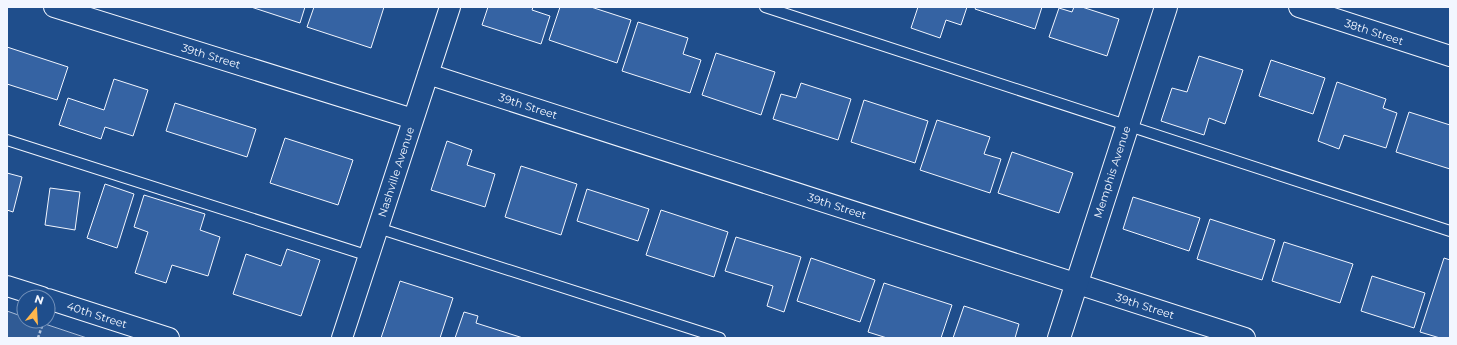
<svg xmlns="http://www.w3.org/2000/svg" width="1457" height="345" viewBox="0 0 1457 345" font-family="Montserrat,sans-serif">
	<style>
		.built { fill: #305b95; stroke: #a8bbd7 }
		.building { fill: #3563a3; stroke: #f2f6ff }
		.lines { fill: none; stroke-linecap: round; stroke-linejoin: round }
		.lane-casing { stroke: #f2f6ff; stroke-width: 12 }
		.street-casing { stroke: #f2f6ff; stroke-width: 22 }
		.secondary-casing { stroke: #f2f6ff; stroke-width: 24 }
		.path { stroke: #b3c4dc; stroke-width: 2.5; stroke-dasharray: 3 2; stroke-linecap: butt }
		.lane { stroke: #1f4e8c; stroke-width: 10 }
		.street { stroke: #1f4e8c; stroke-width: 20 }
		.secondary { stroke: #1f4e8c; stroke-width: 22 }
		.labels { text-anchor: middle; stroke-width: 3; stroke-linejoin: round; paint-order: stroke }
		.street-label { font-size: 11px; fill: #f2f6ff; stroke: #1f4e8c }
	</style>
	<rect width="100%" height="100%" fill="#1f4e8c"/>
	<!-- built -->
	<path class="built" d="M 7,311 L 24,317 L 24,321 L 36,321 L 87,338 L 7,338 Z"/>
	<!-- building -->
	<path class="building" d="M 251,7 L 305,7 L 300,23 Z
		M 314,7 L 384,7 L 371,48 L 307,27 Z
		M 488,7 L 533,7 L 532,10 L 550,16 L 541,44 L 482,25 Z
		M 560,7 L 591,7 L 631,20 L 617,63 L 549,40 Z
		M 918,7 L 967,7 L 961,25 L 946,20 L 940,38 L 911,28 Z
		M 976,7 L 1042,7 L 1035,29 L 975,9 Z
		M 1074,7 L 1082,7 L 1119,19 L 1107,56 L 1049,37 L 1059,8 L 1072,12 Z
		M 638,22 L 688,38 L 683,54 L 701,60 L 690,93 L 622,71 Z
		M 7,47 L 68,67 L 57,100 L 7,84 Z
		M 716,53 L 775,72 L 761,115 L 702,95 Z
		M 1199,56 L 1243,70 L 1225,124 L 1209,118 L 1204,135 L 1161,121 L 1172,88 L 1187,92 Z
		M 1271,60 L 1325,78 L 1313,114 L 1259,96 Z
		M 114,79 L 148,90 L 133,136 L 105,127 L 101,139 L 59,125 L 68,98 L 104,110 Z
		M 1337,82 L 1386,99 L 1383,108 L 1397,113 L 1386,148 L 1344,135 L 1339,149 L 1318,141 Z
		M 801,83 L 851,99 L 838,140 L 773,119 L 781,94 L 796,98 Z
		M 864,100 L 928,121 L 915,163 L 851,142 Z
		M 175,103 L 256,129 L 247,157 L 166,131 Z
		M 1409,112 L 1450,125 L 1450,169 L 1396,152 Z
		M 937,120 L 990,137 L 984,154 L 1001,159 L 990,193 L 920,170 Z
		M 285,138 L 353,160 L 338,205 L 270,183 Z
		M 447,141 L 472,150 L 467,165 L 495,174 L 485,207 L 431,190 Z
		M 1012,152 L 1073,173 L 1059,213 L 998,193 Z
		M 521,166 L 577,184 L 561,235 L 505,217 Z
		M 7,173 L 22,177 L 13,212 L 7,210 Z
		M 105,184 L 134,194 L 117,248 L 87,238 Z
		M 50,188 L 80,192 L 75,230 L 45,225 Z
		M 587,189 L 649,209 L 638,241 L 577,221 Z
		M 144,195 L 205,214 L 200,230 L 220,237 L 208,276 L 172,265 L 166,283 L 135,273 L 148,232 L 134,227 Z
		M 1133,197 L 1200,218 L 1189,251 L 1123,229 Z
		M 661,210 L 728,232 L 714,277 L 646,255 Z
		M 1210,219 L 1275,240 L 1262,280 L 1197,259 Z
		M 736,237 L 801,257 L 784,312 L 767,306 L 773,286 L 725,271 Z
		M 1284,242 L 1353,264 L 1340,303 L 1272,281 Z
		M 287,249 L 320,260 L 301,316 L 233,294 L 246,254 L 281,266 Z
		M 811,258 L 875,280 L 860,322 L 797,301 Z
		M 1444,258 L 1450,260 L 1450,338 L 1440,338 L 1420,332 Z
		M 1372,276 L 1425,293 L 1414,328 L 1361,311 Z
		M 400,281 L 453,298 L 440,338 L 381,338 Z
		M 884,283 L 952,305 L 941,338 L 887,338 L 868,332 Z
		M 964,306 L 1019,324 L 1015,338 L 953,338 Z
		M 464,312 L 478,316 L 476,323 L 523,338 L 455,338 Z"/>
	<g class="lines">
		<defs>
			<path id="lane" d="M 765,7 L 1450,231
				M 7,140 L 369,256
				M 378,228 L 720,338"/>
			<path id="street" d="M 54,7 L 413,119
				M 1299,7 L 1450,56
				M 428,74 L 1245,338
				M 7,286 L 42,297
				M 48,299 L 169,338
				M 342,338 L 450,7"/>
			<path id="secondary" d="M 1059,338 L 1166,7"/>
		</defs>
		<!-- lane casing -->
		<use href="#lane" class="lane-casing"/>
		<!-- street casing -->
		<use href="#street" class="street-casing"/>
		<!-- secondary casing -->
		<use href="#secondary" class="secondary-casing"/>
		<!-- path -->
		<path class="path" d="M 38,338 L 42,326"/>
		<!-- lane -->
		<use href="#lane" class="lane"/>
		<!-- street -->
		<use href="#street" class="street"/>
		<!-- secondary -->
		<use href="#secondary" class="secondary"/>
	</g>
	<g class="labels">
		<!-- street labels -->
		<g class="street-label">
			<text transform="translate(1374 32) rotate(18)" y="4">38th Street</text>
			<text transform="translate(211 56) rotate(17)" y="4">39th Street</text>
			<text transform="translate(528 106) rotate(18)" y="4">39th Street</text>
			<text transform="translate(396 172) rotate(-72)" y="4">Nashville Avenue</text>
			<text transform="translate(1112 172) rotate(-72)" y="4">Memphis Avenue</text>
			<text transform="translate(837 206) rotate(18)" y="4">39th Street</text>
			<text transform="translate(1145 306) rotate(18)" y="4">39th Street</text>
			<text transform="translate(97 315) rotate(18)" y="4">40th Street</text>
		</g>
	</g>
	<!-- border -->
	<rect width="1457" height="345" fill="none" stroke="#f2f6ff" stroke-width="16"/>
	<!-- north arrow -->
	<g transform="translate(36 309) rotate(18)"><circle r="19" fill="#1f4e8c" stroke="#7391ba"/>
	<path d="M0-3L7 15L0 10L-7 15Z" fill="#ffb74d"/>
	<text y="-6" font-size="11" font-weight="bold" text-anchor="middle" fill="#f2f6ff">N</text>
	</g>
</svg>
